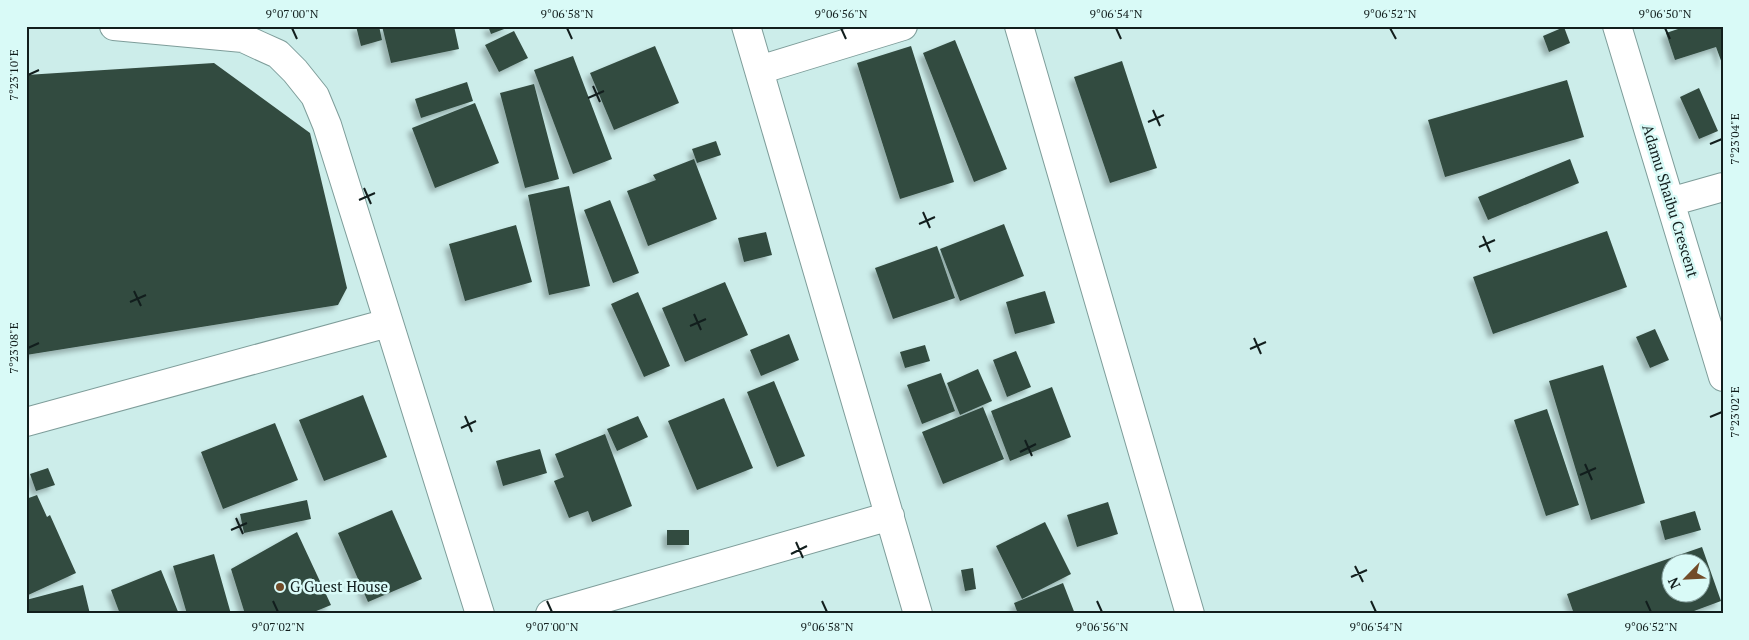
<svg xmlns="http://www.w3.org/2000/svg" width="1749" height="640" viewBox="0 0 1749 640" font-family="'PT Serif',serif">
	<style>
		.building { fill: #334b40; fill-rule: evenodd; filter: url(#shadow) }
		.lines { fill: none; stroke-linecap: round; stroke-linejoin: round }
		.minor-casing { stroke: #7e9d9a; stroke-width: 30 }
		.minor { stroke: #fff; stroke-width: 28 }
		.ticks { fill: none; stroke: #121e1d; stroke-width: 2 }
		.poi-dot { fill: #724c29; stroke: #d9faf7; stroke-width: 2 }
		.labels { text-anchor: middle; stroke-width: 5; stroke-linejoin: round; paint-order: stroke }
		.street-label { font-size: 15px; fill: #121e1d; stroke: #d9faf7 }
		.poi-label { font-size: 15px; fill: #121e1d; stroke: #d9faf7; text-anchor: start }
		.neatline { fill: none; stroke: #121e1d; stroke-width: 2 }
		.ticks-label { font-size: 12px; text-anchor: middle; fill: #121e1d }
	</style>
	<defs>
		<filter id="shadow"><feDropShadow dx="-4.5" dy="4.5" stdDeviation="2.5" flood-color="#0004"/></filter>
	</defs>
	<rect width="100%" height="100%" fill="#ccedea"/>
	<!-- building -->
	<path class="building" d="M 356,26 L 379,26 L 382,40 L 361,46 Z
		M 382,26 L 454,26 L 459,49 L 391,63 Z
		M 488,26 L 512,26 L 491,34 Z
		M 1687,26 L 1723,26 L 1723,66 L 1716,47 L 1675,60 L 1666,33 Z
		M 1564,27 L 1570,43 L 1549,52 L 1543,36 Z
		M 514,31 L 528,58 L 499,72 L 485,45 Z
		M 955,40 L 1007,169 L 974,182 L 923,53 Z
		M 655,46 L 679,103 L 614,130 L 590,73 Z
		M 911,46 L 954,182 L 900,199 L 857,63 Z
		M 573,56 L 612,159 L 573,174 L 534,70 Z
		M 1122,61 L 1157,168 L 1110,183 L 1074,77 Z
		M 214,63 L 310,133 L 347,288 L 338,305 L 26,355 L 26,75 Z
		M 1567,80 L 1584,137 L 1445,177 L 1428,120 Z
		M 467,82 L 473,101 L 421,118 L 415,99 Z
		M 534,84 L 559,179 L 525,188 L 500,93 Z
		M 1699,88 L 1718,131 L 1699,139 L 1680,97 Z
		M 475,103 L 499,163 L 435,188 L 412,128 Z
		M 716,141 L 721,155 L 697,163 L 692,149 Z
		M 694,159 L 717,219 L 648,246 L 627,191 L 656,180 L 653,175 Z
		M 1570,159 L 1579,183 L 1488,220 L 1478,197 Z
		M 569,186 L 590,286 L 549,295 L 528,195 Z
		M 610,200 L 639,273 L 613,283 L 584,210 Z
		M 1004,224 L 1024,276 L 960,301 L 940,249 Z
		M 516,225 L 532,282 L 465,301 L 449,244 Z
		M 1607,231 L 1627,287 L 1493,334 L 1473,277 Z
		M 766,232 L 772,255 L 744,262 L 738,238 Z
		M 937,246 L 955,298 L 893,319 L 875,268 Z
		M 725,282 L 748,335 L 685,362 L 662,308 Z
		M 1045,291 L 1055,323 L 1015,334 L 1006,302 Z
		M 638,292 L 670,366 L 644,377 L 611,304 Z
		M 1655,329 L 1669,360 L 1650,368 L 1636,337 Z
		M 789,334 L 799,360 L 761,376 L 750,350 Z
		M 925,345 L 930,361 L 905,368 L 900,352 Z
		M 1016,351 L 1031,387 L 1007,397 L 993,360 Z
		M 1603,365 L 1645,503 L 1591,520 L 1549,381 Z
		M 978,369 L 992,401 L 960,415 L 947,383 Z
		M 941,373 L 955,411 L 922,424 L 907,385 Z
		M 774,381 L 805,456 L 777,467 L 747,392 Z
		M 1052,387 L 1071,437 L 1010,461 L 991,411 Z
		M 363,395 L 387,457 L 324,481 L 299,420 Z
		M 724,398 L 753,468 L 697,490 L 668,421 Z
		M 983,407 L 1004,459 L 943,484 L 922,432 Z
		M 1547,409 L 1579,505 L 1546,516 L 1514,420 Z
		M 638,416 L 648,437 L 617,451 L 607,429 Z
		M 275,423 L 298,480 L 223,509 L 201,452 Z
		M 605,434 L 632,506 L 592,522 L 588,511 L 569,518 L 554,481 L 564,477 L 555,454 Z
		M 540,449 L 547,473 L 503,486 L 496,461 Z
		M 48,468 L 55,485 L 36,491 L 30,474 Z
		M 37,495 L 47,517 L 50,515 L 76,573 L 26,596 L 26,499 Z
		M 307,500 L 311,519 L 244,533 L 240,514 Z
		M 1108,502 L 1118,534 L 1077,547 L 1067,515 Z
		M 392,510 L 422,579 L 368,602 L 338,533 Z
		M 1695,511 L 1701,530 L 1665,540 L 1660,521 Z
		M 1045,522 L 1071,574 L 1022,599 L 996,546 Z
		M 667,530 L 689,530 L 689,545 L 667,545 Z
		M 297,532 L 331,605 L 309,614 L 245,614 L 231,569 Z
		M 1702,547 L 1721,601 L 1686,614 L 1574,614 L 1567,594 ZM 1672,562 L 1702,562 L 1702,592 L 1672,592 Z
		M 214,554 L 231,614 L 187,614 L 173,566 Z
		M 973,568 L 976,589 L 965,591 L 961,570 Z
		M 161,570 L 179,614 L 120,614 L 111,590 Z
		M 1063,583 L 1075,614 L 1018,614 L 1014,603 Z
		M 83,585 L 90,614 L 26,614 L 26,600 Z"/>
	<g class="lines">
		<defs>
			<path id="minor" d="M 114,26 L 243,38 L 258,45 L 278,54 L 295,71 L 315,96 L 327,125 L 480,614
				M 746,26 L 918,614
				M 1019,26 L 1190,614
				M 1617,26 L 1723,377
				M 759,70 L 903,26
				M 1670,202 L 1723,187
				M 26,422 L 388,323
				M 550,614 L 890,516"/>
		</defs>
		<!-- minor casing -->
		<use href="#minor" class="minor-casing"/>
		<!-- minor -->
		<use href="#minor" class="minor"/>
	</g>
	<!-- ticks -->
	<path class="ticks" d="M 292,28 L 297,39M 567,28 L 572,39M 841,28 L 846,39M 1116,28 L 1121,39M 1390,28 L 1396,39M 1665,28 L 1670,39M 28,75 L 39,70M 593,86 L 600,102M 588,98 L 604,91M 1153,110 L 1160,126M 1148,122 L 1164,115M 1710,144 L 1722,139M 364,188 L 371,204M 359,200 L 375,193M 923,212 L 930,228M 919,224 L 935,217M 1483,236 L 1490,252M 1479,247 L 1495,240M 134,291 L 141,306M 130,302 L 146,295M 694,314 L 701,330M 690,326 L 706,319M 1254,338 L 1261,354M 28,348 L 39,343M 1250,349 L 1266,342M 465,416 L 472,432M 1710,417 L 1722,412M 461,428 L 476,421M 1025,440 L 1032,456M 1020,452 L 1036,444M 1585,464 L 1592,480M 1580,475 L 1596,468M 236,518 L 243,534M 231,530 L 247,523M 796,542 L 803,558M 791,554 L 807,546M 1355,566 L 1363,582M 1351,577 L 1367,570M 273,601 L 278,612M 547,601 L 552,612M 822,601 L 827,612M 1097,601 L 1102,612M 1371,601 L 1376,612M 1646,601 L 1651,612"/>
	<!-- markers -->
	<circle class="poi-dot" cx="280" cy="587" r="5"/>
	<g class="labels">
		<!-- street labels -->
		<g class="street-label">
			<text transform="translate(1670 201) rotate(73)" y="5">Adamu Shaibu Crescent</text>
		</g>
		<!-- poi labels -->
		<g class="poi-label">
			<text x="290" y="592">G Guest House</text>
		</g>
	</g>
	<!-- border -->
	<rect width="1749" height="640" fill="none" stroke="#d9faf7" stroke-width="55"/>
	<!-- north arrow -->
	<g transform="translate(1686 578) rotate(246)"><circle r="24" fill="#d9faf7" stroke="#89a2a0"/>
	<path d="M0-4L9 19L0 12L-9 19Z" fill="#724c29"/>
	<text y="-8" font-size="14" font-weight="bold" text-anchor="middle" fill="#121e1d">N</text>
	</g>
	<rect x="28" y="28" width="1694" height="584" class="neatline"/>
	<g class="ticks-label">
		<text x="292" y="18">9°07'00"N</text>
		<text x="567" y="18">9°06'58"N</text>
		<text x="841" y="18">9°06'56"N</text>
		<text x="1116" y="18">9°06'54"N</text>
		<text x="1390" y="18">9°06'52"N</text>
		<text x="1665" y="18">9°06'50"N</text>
		<text transform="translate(14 75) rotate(-90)" y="4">7°23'10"E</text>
		<text transform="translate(1735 139) rotate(-90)" y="4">7°23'04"E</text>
		<text transform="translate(14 348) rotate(-90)" y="4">7°23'08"E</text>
		<text transform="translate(1735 412) rotate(-90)" y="4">7°23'02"E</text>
		<text x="278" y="631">9°07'02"N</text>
		<text x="552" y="631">9°07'00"N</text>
		<text x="827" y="631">9°06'58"N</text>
		<text x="1102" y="631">9°06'56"N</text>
		<text x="1376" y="631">9°06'54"N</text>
		<text x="1651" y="631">9°06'52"N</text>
	</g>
</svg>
